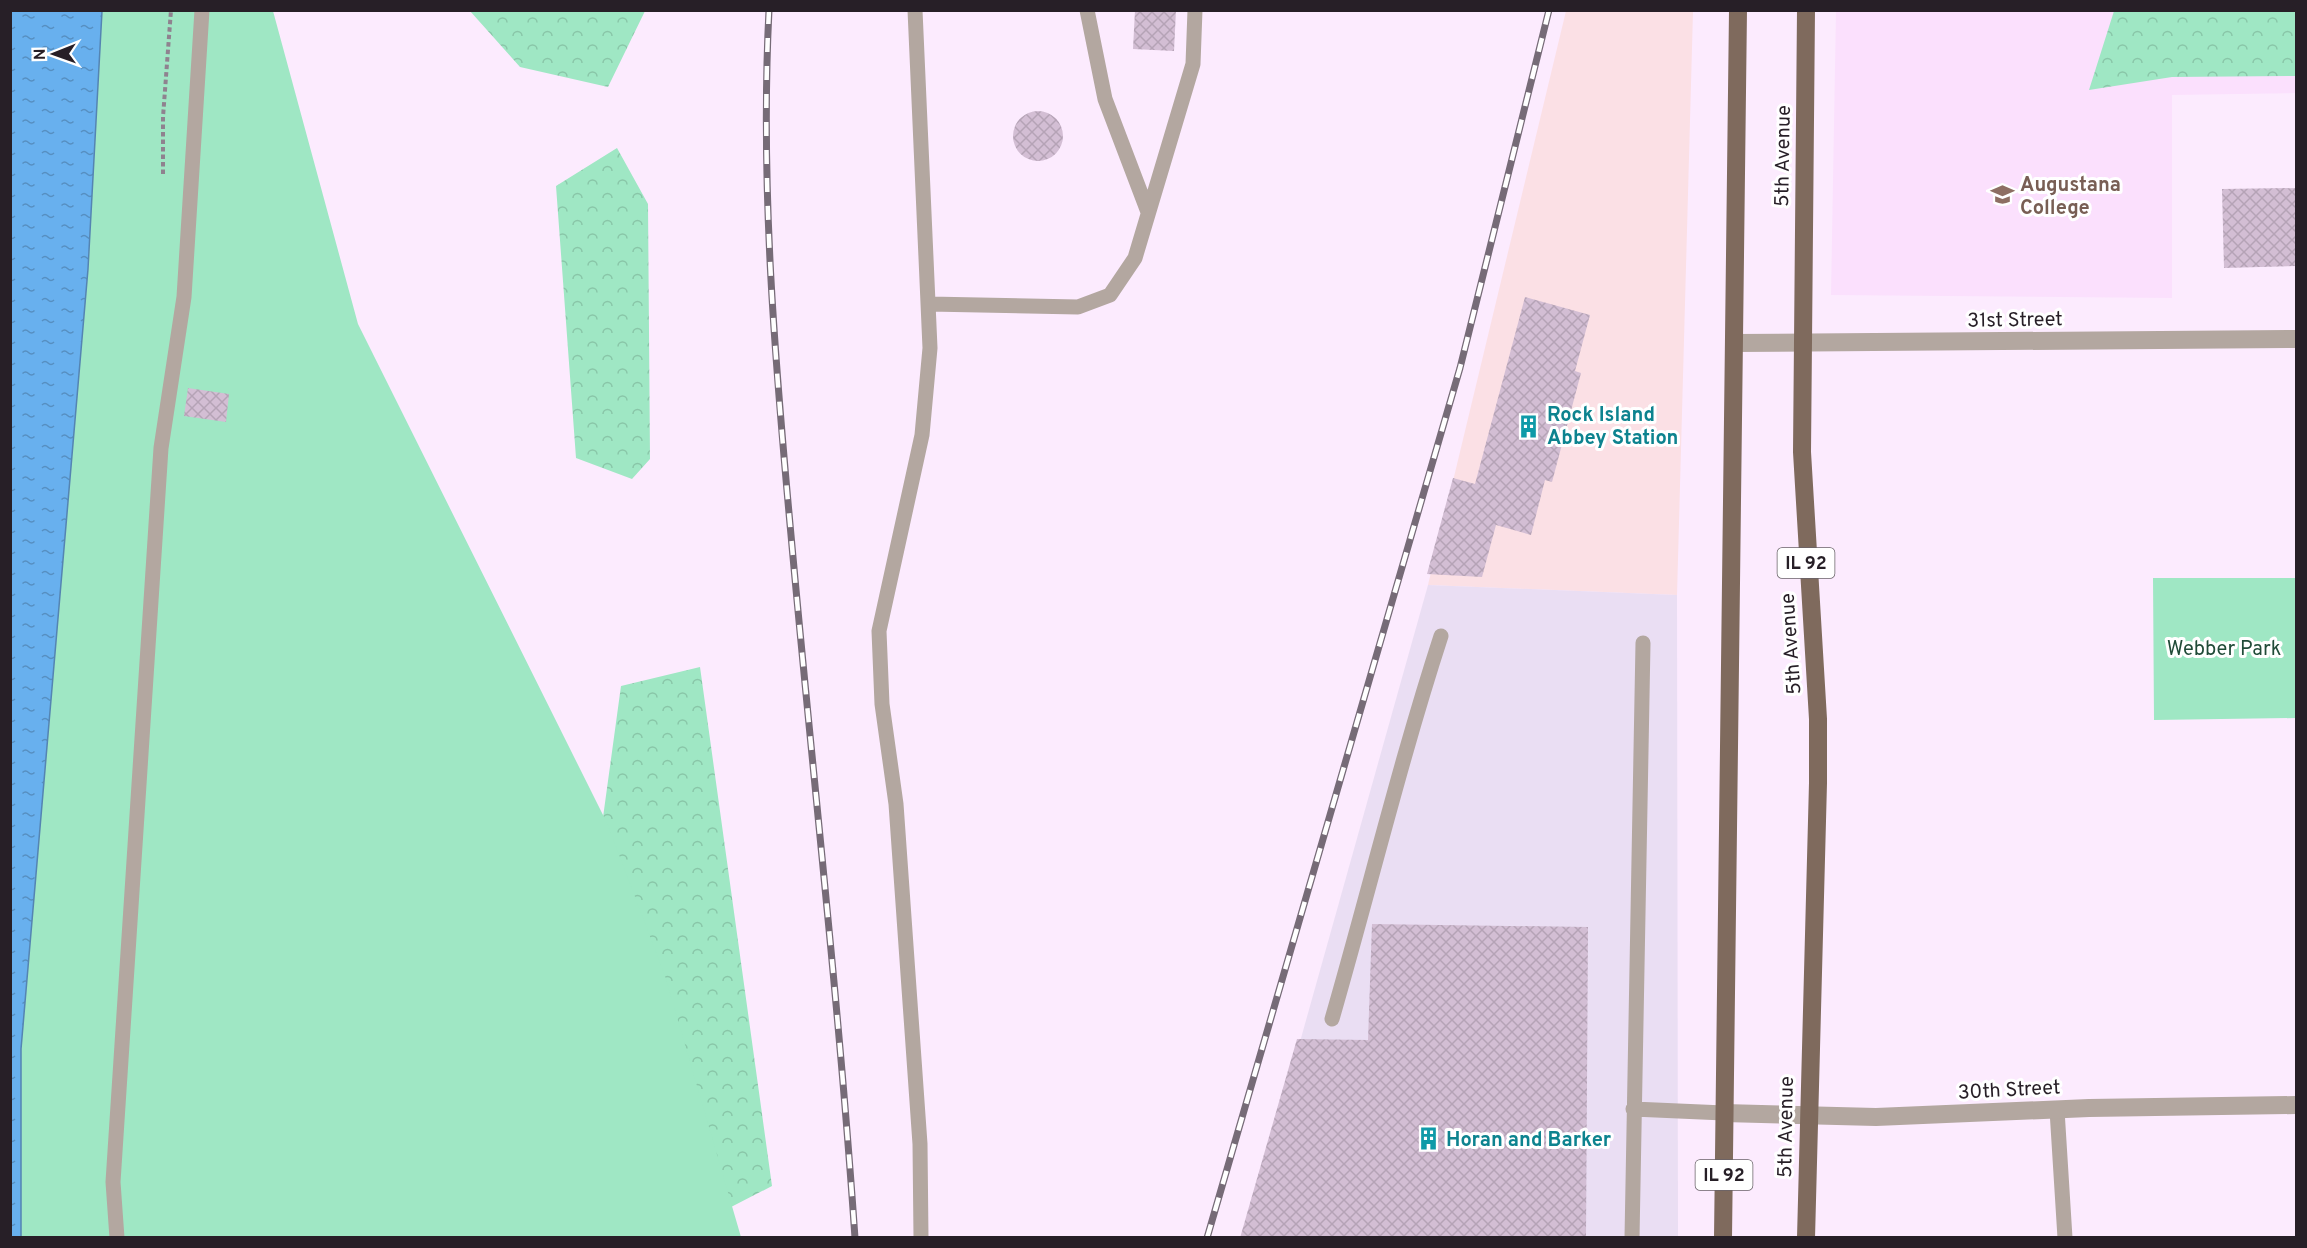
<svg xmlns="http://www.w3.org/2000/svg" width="2307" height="1248" viewBox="0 0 2307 1248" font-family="Overpass,sans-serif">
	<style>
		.commercial { fill: #fbe0e5 }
		.industrial { fill: #eadef3 }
		.built { fill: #fbe0fd }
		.forest { fill: url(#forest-crowns) }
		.green { fill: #9fe7c4 }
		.water { fill: url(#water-ripples); stroke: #5484b2; stroke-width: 1.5 }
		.building { fill: url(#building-cross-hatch) }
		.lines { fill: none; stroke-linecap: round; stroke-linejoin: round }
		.path { stroke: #8f828f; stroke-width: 4; stroke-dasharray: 4.5 3; stroke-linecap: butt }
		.service { stroke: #b3a7a0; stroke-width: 15 }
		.minor { stroke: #b3a7a0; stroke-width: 18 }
		.tertiary { stroke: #b3a7a0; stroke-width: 18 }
		.primary { stroke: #7f6a5d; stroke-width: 18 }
		.rail-casing { stroke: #766b77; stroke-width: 7 }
		.rail { stroke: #fff; stroke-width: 4.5; stroke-dasharray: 14; stroke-linecap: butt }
		.labels { text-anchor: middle; stroke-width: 6; stroke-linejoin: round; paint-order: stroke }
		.shield { fill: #fff; stroke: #686268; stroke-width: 1.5 }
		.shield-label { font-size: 18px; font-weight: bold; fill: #271f27 }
		.street-label { font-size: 20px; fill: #271f27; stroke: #fff }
		.education-label { font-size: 20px; font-weight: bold; fill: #785e54; stroke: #fff; text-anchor: start }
		.culture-label { font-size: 20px; font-weight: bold; fill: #0d838f; stroke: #fff; text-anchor: start }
		.park-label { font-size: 20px; fill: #204b38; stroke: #fff }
	</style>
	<defs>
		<pattern id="forest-crowns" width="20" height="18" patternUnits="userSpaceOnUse" patternTransform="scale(1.5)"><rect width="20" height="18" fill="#9fe7c4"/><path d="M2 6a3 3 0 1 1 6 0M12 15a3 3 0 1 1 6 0" fill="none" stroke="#89c6a8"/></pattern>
		<pattern id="water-ripples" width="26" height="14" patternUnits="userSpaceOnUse" patternTransform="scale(1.5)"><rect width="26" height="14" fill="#68b0ee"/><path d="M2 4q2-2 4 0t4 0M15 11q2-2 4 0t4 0" fill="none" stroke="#568fc1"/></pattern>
		<pattern id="building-cross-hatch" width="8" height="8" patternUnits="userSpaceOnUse" patternTransform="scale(1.5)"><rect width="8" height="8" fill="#d3bed4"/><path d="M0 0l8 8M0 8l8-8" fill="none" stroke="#b5a3b6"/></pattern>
	</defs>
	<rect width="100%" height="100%" fill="#fcebfe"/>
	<!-- commercial -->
	<path class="commercial" d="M 1566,11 L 1693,11 L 1677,595 L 1428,585 Z"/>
	<!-- industrial -->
	<path class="industrial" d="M 1428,585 L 1677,595 L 1678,1237 L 1245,1238 Z"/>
	<!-- built -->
	<path class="built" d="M 1836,11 L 2296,11 L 2296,93 L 2172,95 L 2172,298 L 1831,295 Z"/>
	<!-- forest -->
	<path class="forest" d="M 470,11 L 645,11 L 608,87 L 520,67 Z
		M 2114,11 L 2296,11 L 2296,76 L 2172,77 L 2089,90 Z
		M 617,148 L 648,204 L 650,459 L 632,479 L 576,458 L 556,186 Z
		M 700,667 L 772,1186 L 673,1237 L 667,1238 L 581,978 L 621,686 Z"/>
	<!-- green -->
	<path class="green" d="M 102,11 L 273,11 L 358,324 L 607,823 L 665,976 L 741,1237 L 21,1238 L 21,1049 L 88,269 Z
		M 2153,578 L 2296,578 L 2296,718 L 2154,720 Z"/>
	<!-- water -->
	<path class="water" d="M 10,11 L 102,11 L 88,269 L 21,1049 L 21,1238 L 10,1237 Z"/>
	<!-- building -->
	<path class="building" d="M 1135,10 L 1176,10 L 1174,51 L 1133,49 Z
		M1013 136a25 25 0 1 1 50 0a25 25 0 1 1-50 0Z
		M 2296,188 L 2296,266 L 2224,268 L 2222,189 Z
		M 1525,297 L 1590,315 L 1575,371 L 1581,373 L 1552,482 L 1545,480 L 1531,535 L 1496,525 L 1482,577 L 1427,574 L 1453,478 L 1475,484 Z
		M 188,388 L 229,394 L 226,422 L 184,416 Z
		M 1372,924 L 1588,927 L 1586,1238 L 1240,1238 L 1297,1039 L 1368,1040 Z"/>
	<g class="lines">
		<!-- path -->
		<path class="path" d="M 163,174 L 163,117 L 171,10"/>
		<!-- service -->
		<path class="service" d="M 915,10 L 930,348 L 922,435 L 879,631 L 882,704 L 896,804 L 920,1144 L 921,1238
			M 1087,10 L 1105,99 L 1148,212
			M 929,304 L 1078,307 L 1110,295 L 1135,258 L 1193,64 L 1195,10
			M 1332,1019 C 1369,891 1400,762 1441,636
			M 1633,1109 L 1724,1113
			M 2057,1110 L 2065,1238
			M 117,1238 L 113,1182 L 161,448 L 184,297 L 202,10
			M 1632,1238 L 1643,643"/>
		<!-- minor -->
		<path class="minor" d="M 1734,343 L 2296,339"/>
		<!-- tertiary -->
		<path class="tertiary" d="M 1724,1113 L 1876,1117 L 2089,1108 L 2296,1105"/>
		<!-- primary -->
		<path class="primary" d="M 1723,1238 L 1738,10
			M 1806,1238 L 1818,783 L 1818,719 L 1802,452 L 1806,10"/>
		<defs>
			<path id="rail" d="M 769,10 C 760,185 775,361 791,535 C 812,769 839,1003 855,1238
				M 1207,1238 L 1460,368 L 1549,10"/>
		</defs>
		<!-- rail casing -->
		<use href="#rail" class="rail-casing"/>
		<!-- rail -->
		<use href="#rail" class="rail"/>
	</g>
	<!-- icons -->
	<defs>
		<symbol id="university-bare" viewBox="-9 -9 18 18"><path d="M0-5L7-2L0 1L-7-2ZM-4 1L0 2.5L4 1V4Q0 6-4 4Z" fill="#8d6e63" stroke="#fff" stroke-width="2.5" paint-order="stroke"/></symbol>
		<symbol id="building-bare" viewBox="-9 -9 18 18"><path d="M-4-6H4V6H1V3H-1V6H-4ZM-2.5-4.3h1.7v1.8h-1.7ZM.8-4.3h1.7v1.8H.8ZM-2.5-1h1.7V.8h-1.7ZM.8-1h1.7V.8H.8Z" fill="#0f9aa8" stroke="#fff" stroke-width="2.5" paint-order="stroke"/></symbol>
	</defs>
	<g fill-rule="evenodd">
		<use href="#university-bare" x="1986" y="178" width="33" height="33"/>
		<use href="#building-bare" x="1512" y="410" width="33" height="33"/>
		<use href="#building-bare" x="1412" y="1122" width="33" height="33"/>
	</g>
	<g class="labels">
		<!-- shield labels -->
		<g class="shield">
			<rect x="1777.5" y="548" width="57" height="30" rx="4.5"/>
			<rect x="1695.5" y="1160" width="57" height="30" rx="4.5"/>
		</g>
		<g class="shield-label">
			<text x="1806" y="569">IL 92</text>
			<text x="1724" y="1181">IL 92</text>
		</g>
		<!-- street labels -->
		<g class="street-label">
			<text transform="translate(1782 156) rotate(-89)" y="7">5th Avenue</text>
			<text transform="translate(2015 319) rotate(-1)" y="7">31st Street</text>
			<text transform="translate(1790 644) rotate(-94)" y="7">5th Avenue</text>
			<text transform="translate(2009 1089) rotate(-3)" y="7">30th Street</text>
			<text transform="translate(1785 1127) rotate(-89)" y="7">5th Avenue</text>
		</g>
		<!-- education labels -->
		<g class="education-label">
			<text x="2020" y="191">Augustana<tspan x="2020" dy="23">College</tspan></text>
		</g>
		<!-- culture labels -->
		<g class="culture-label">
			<text x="1547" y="421">Rock Island<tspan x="1547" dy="23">Abbey Station</tspan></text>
			<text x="1446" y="1146">Horan and Barker</text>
		</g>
		<!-- park labels -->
		<g class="park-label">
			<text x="2224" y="655">Webber Park</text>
		</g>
	</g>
	<!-- border -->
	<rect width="2307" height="1248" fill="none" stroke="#271f27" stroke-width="24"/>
	<!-- north arrow -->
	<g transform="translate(54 54) rotate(269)" stroke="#ffffff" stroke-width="4.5" paint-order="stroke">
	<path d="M0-4.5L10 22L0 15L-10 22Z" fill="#271f27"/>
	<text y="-9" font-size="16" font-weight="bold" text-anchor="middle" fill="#271f27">N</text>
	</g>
</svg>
